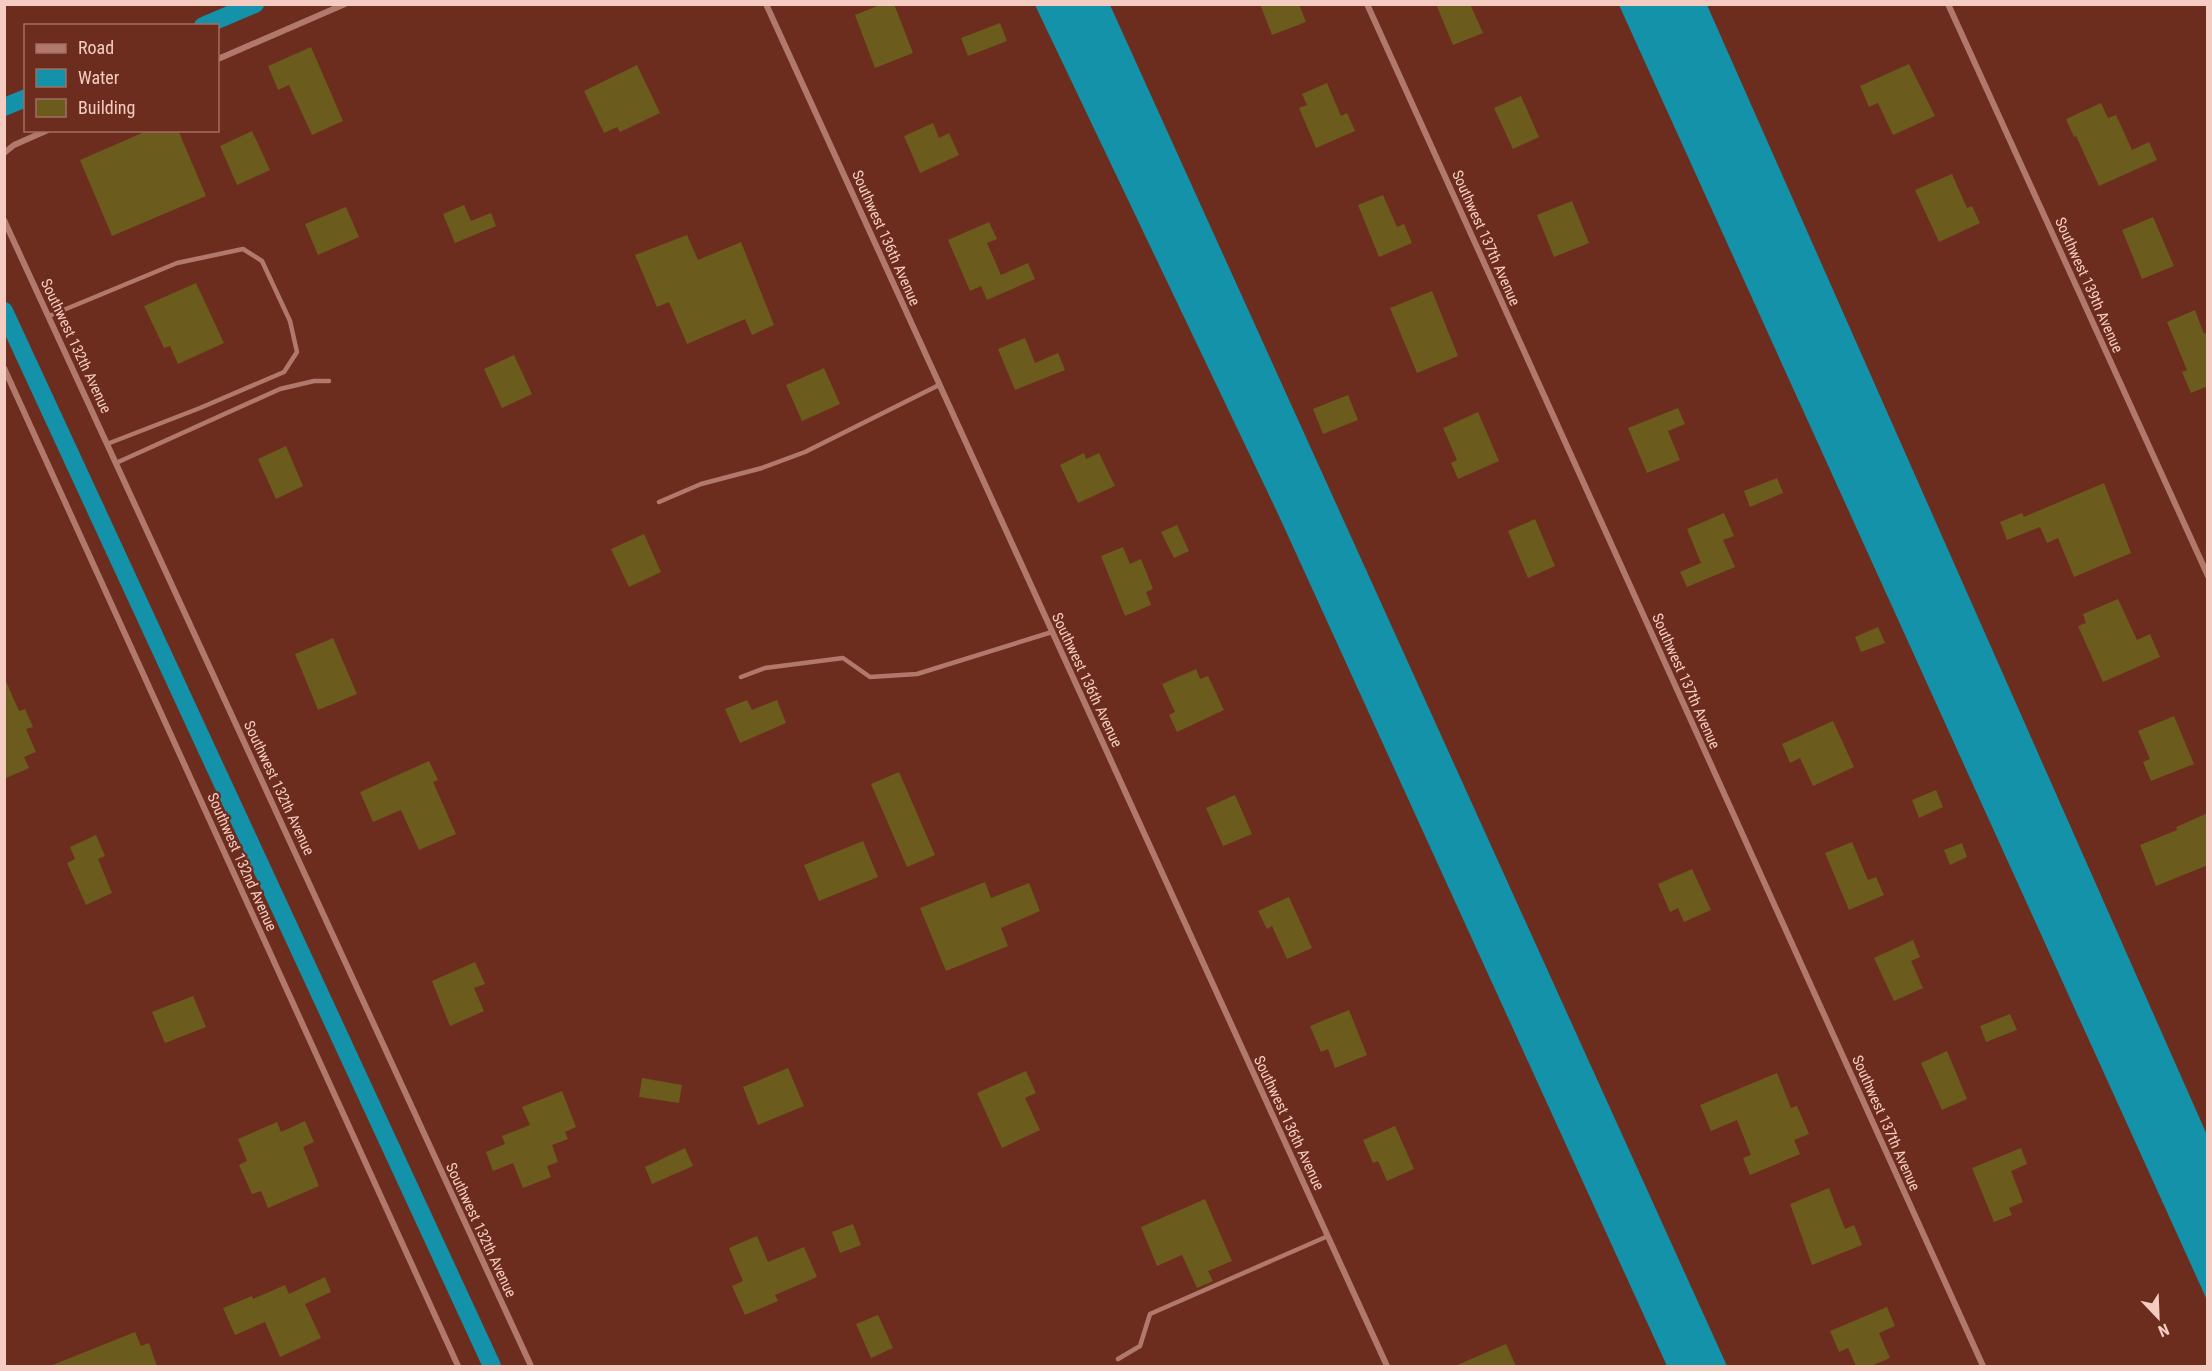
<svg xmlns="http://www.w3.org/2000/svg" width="2212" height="1371" viewBox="0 0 2212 1371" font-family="'Roboto Condensed',sans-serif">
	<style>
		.water { fill: #1392a9 }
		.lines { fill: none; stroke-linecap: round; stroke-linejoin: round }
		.canal { stroke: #1392a9; stroke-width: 18 }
		.building { fill: #6b5b1c }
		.lane { stroke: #b1796b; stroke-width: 4.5 }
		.street { stroke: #b1796b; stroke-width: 6 }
		.labels { text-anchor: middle; stroke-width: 4.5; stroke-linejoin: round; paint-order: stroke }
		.street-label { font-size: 15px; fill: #f4ccc2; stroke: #6d2d1e }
	</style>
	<rect width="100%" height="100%" fill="#6d2d1e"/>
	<!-- water -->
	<path class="water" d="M 1035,5 L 1110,5 L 1727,1366 L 1667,1366 L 1279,516 Z
		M 1619,5 L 1707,5 L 2207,1135 L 2207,1300 Z"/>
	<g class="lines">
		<!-- canal -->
		<path class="canal" d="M 203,26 L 255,4
			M 4,107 L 26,98
			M 4,311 L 492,1366"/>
	</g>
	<!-- building -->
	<path class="building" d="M 882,4 L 894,4 L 913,53 L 875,68 L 855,15 Z
		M 1260,4 L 1299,4 L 1306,22 L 1272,35 Z
		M 1436,4 L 1470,4 L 1483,33 L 1453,45 Z
		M 1000,23 L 1007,41 L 968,56 L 961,38 Z
		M 311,47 L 343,121 L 312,135 L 289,85 L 278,90 L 268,66 Z
		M 1909,64 L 1935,116 L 1893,135 L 1878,103 L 1869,107 L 1860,86 Z
		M 637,65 L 660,113 L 620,132 L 617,127 L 604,133 L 584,91 Z
		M 1327,83 L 1341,116 L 1347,113 L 1355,131 L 1316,148 L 1299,108 L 1307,105 L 1302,94 Z
		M 1521,96 L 1539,137 L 1513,149 L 1494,108 Z
		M 2101,103 L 2108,118 L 2116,115 L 2132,150 L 2149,142 L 2157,160 L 2099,186 L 2076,136 L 2074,137 L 2066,119 Z
		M 933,123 L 939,138 L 949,133 L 959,155 L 920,173 L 904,136 Z
		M 149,130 L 178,130 L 206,196 L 112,236 L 80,160 Z
		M 252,131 L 270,170 L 237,185 L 220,146 Z
		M 1952,174 L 1967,208 L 1972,206 L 1980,223 L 1939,242 L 1915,190 Z
		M 1383,195 L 1397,227 L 1404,224 L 1412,243 L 1379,257 L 1358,205 Z
		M 1572,201 L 1589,243 L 1554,257 L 1537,215 Z
		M 464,205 L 471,221 L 491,213 L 496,226 L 455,243 L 443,214 Z
		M 346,207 L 359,237 L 318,255 L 305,224 Z
		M 2153,217 L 2174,266 L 2142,279 L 2122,230 Z
		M 989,222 L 997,239 L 987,243 L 1001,275 L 1028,263 L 1035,279 L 987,300 L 981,286 L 970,291 L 948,240 Z
		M 687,235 L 698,260 L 741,242 L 774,325 L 752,335 L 745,319 L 687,344 L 669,302 L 657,307 L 635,255 Z
		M 196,283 L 224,343 L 178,364 L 170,346 L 164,348 L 144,306 Z
		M 1432,291 L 1458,356 L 1417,373 L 1390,308 Z
		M 2195,310 L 2204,334 L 2208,332 L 2208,386 L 2191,393 L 2182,372 L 2187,370 L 2167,322 Z
		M 1025,338 L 1035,363 L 1058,353 L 1065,370 L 1015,390 L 998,349 Z
		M 514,355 L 532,394 L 502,408 L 484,369 Z
		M 824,368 L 840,404 L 802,421 L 786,385 Z
		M 1348,395 L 1358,420 L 1323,434 L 1313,409 Z
		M 1678,408 L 1685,424 L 1668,431 L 1680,460 L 1647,473 L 1628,428 Z
		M 1478,412 L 1499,461 L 1458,479 L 1451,463 L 1457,460 L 1443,428 Z
		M 286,446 L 303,486 L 276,499 L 258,459 Z
		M 1084,453 L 1086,459 L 1099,453 L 1115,486 L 1078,503 L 1060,465 Z
		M 1777,478 L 1783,493 L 1750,507 L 1744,491 Z
		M 2104,483 L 2131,553 L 2074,577 L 2058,538 L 2047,543 L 2040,527 L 2007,540 L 2000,522 L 2022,513 L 2024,517 Z
		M 1724,513 L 1734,536 L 1723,540 L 1735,567 L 1687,587 L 1680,572 L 1701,563 L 1687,529 Z
		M 1535,519 L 1555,566 L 1528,578 L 1508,531 Z
		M 1177,525 L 1189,551 L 1174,558 L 1161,532 Z
		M 644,534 L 661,572 L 629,587 L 611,549 Z
		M 1123,547 L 1130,564 L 1141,559 L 1153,589 L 1146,592 L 1151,605 L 1125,616 L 1101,556 Z
		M 2118,599 L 2137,640 L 2150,634 L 2160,657 L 2103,682 L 2078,626 L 2086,623 L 2083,614 Z
		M 1878,627 L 1885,643 L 1861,652 L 1855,637 Z
		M 333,638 L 357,694 L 318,710 L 295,654 Z
		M 1196,669 L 1200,679 L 1208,676 L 1224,710 L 1177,732 L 1169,715 L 1175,712 L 1162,684 Z
		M 4,677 L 19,711 L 25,709 L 33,727 L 26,729 L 36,752 L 24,757 L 29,768 L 4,779 Z
		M 747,700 L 752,710 L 777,700 L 786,723 L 740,743 L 725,709 Z
		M 2174,716 L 2194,764 L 2151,781 L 2143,762 L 2150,759 L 2138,731 Z
		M 1833,721 L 1854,767 L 1813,786 L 1800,758 L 1790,763 L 1782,744 Z
		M 429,761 L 438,780 L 433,782 L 456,834 L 419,850 L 401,810 L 373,822 L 360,792 Z
		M 899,772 L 935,855 L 907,867 L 871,784 Z
		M 1936,790 L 1943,807 L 1919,818 L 1912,800 Z
		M 1235,795 L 1252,834 L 1223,846 L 1206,808 Z
		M 2208,813 L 2208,865 L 2156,886 L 2140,845 L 2177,830 L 2176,827 Z
		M 96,835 L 105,856 L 98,859 L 112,893 L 86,905 L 67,863 L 75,859 L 70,847 Z
		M 863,841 L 878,877 L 819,901 L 804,865 Z
		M 1852,842 L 1868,880 L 1876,877 L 1884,895 L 1849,910 L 1825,853 Z
		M 1962,843 L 1967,857 L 1950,865 L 1944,850 Z
		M 1692,869 L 1711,910 L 1684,922 L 1678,908 L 1670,912 L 1658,884 Z
		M 985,882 L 991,898 L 1029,883 L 1040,911 L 1001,928 L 1008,946 L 946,971 L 920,908 Z
		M 1289,897 L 1312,948 L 1287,959 L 1272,926 L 1267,929 L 1258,911 Z
		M 1913,940 L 1920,957 L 1911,961 L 1923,988 L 1894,1001 L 1874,958 Z
		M 475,962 L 485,984 L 474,988 L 484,1011 L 450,1026 L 432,981 Z
		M 193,996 L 206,1027 L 165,1043 L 152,1012 Z
		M 1349,1010 L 1367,1055 L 1335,1068 L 1328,1049 L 1321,1052 L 1310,1026 Z
		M 2010,1014 L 2017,1030 L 1986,1042 L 1980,1026 Z
		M 1947,1051 L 1967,1099 L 1942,1110 L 1921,1063 Z
		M 788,1068 L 804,1106 L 758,1125 L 743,1087 Z
		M 1026,1071 L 1036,1093 L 1025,1098 L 1040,1130 L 1002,1148 L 977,1093 Z
		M 1777,1073 L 1791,1108 L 1797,1106 L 1809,1134 L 1794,1140 L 1800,1154 L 1750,1175 L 1743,1158 L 1751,1155 L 1737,1120 L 1711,1131 L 1700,1105 Z
		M 642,1078 L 682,1085 L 679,1103 L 639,1097 Z
		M 562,1091 L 576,1127 L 565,1132 L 568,1139 L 552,1145 L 558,1162 L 547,1166 L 551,1177 L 523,1188 L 513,1163 L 493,1171 L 486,1152 L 505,1144 L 502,1136 L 530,1125 L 522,1107 Z
		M 305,1121 L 314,1142 L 303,1147 L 319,1186 L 268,1208 L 261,1191 L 252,1194 L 239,1165 L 247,1161 L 238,1139 L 277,1122 L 281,1132 Z
		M 1395,1126 L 1414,1169 L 1387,1181 L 1378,1161 L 1373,1163 L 1363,1140 Z
		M 685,1148 L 693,1166 L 652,1184 L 645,1167 Z
		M 2021,1148 L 2027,1164 L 2011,1171 L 2023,1202 L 2009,1208 L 2012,1215 L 1994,1222 L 1972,1168 Z
		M 1829,1188 L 1845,1229 L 1854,1225 L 1862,1245 L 1812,1265 L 1790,1204 Z
		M 1205,1199 L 1232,1261 L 1208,1271 L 1213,1281 L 1197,1288 L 1182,1255 L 1157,1266 L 1141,1227 Z
		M 853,1224 L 861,1245 L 840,1253 L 832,1232 Z
		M 757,1236 L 768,1262 L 804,1247 L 817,1277 L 775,1295 L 778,1301 L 745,1315 L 732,1286 L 743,1281 L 729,1248 Z
		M 325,1277 L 331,1292 L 305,1304 L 321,1338 L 280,1357 L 265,1322 L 235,1335 L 223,1308 L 252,1296 L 253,1299 L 285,1285 L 289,1294 Z
		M 1887,1307 L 1895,1326 L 1879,1333 L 1890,1358 L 1871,1366 L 1856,1366 L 1848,1348 L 1839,1352 L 1830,1331 Z
		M 878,1315 L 893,1348 L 871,1358 L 856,1324 Z
		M 135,1332 L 141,1346 L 149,1343 L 157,1366 L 50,1366 Z
		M 1506,1344 L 1516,1366 L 1455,1366 Z"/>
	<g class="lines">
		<!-- lane -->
		<path class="lane" d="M 49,316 L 177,263 L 243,249 L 262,261 L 290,321 L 297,352 L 284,372 L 200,408 L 107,444
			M 116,463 L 280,389 L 314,381 L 329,381
			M 659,502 L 701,484 L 762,468 L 805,452 L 939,385
			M 741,677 L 765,668 L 843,658 L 870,677 L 917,674 L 1052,632
			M 1118,1359 L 1140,1346 L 1150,1314 L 1328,1236"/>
		<!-- street -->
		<path class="street" d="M 766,4 L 1387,1366
			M 1367,4 L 1983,1366
			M 1948,4 L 2208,576
			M 218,59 L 345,4
			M 4,153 L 14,145 L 48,130
			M 4,220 L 531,1366
			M 4,368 L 458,1366"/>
	</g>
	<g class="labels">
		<!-- street labels -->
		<g class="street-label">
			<text transform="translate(886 238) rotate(66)" y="5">Southwest 136th Avenue</text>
			<text transform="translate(1486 238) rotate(66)" y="5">Southwest 137th Avenue</text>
			<text transform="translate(2089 285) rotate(66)" y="5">Southwest 139th Avenue</text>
			<text transform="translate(76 346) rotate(65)" y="5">Southwest 132th Avenue</text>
			<text transform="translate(1087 680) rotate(65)" y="5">Southwest 136th Avenue</text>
			<text transform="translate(1686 681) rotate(66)" y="5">Southwest 137th Avenue</text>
			<text transform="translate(279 788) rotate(65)" y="5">Southwest 132th Avenue</text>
			<text transform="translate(242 862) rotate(66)" y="5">Southwest 132nd Avenue</text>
			<text transform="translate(1289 1123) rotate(65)" y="5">Southwest 136th Avenue</text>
			<text transform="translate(1886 1123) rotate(66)" y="5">Southwest 137th Avenue</text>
			<text transform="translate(481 1230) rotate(65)" y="5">Southwest 132th Avenue</text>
		</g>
	</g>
	<!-- border -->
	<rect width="2212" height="1371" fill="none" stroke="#f4ccc2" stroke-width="12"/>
	<!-- legend -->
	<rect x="24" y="24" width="195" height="108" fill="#6d2d1e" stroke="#a36d60" stroke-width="1.5"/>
	<rect x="36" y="44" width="30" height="9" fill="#b1796b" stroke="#a36d60" stroke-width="1.5"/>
	<text x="78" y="54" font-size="18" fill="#f4ccc2">Road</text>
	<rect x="36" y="69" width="30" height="18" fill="#1392a9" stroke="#a36d60" stroke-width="1.5"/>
	<text x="78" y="84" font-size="18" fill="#f4ccc2">Water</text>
	<rect x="36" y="99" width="30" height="18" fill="#6b5b1c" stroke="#a36d60" stroke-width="1.5"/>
	<text x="78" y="114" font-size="18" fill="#f4ccc2">Building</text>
	<!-- north arrow -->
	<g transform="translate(2158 1317) rotate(157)" stroke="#6d2d1e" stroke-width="4.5" paint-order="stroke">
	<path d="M0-4.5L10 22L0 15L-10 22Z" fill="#f4ccc2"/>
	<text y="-9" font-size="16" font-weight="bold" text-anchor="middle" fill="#f4ccc2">N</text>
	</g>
</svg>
